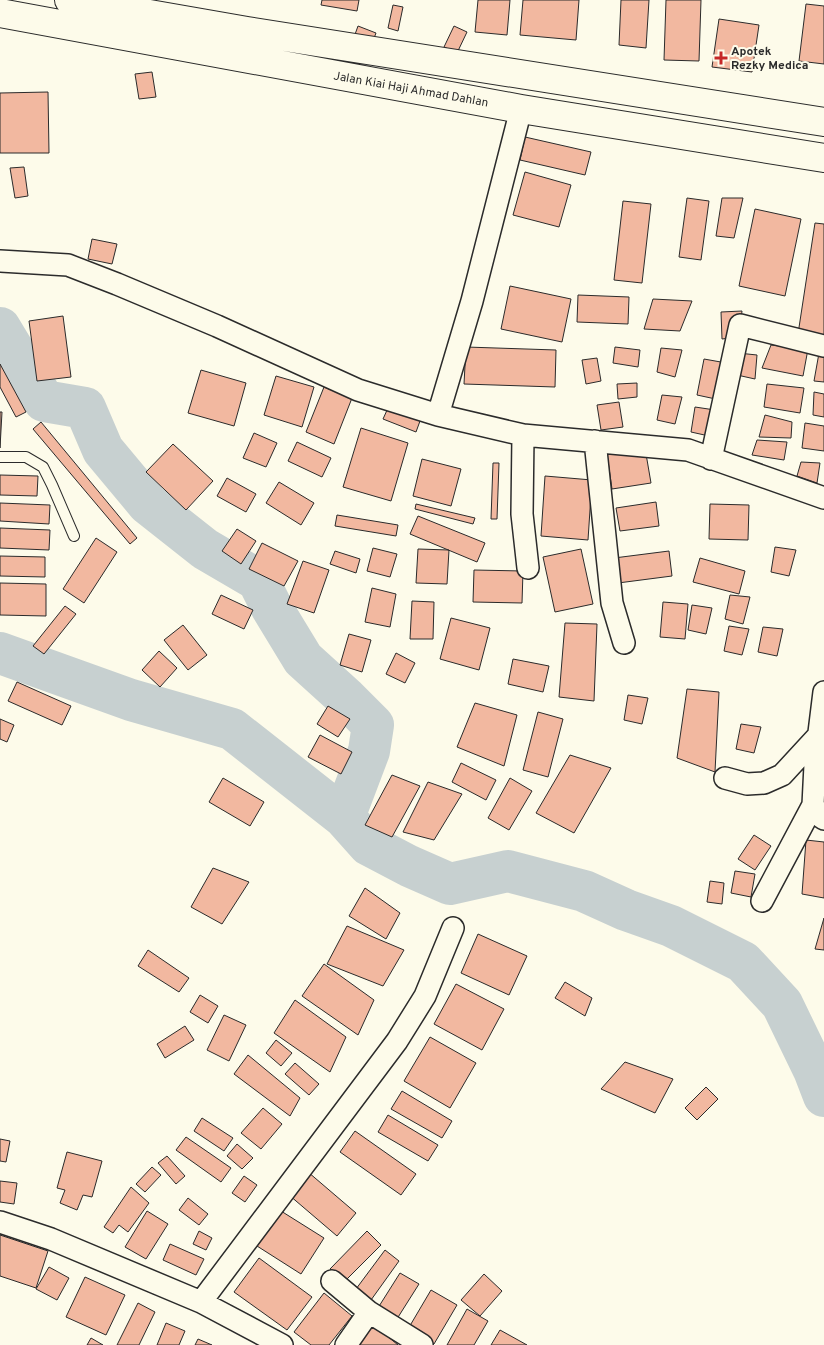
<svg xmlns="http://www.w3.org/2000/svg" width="824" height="1345" viewBox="0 0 824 1345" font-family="Overpass,sans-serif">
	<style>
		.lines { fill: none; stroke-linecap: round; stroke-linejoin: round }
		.river { stroke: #c7d0d0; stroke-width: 42 }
		.building { fill: #f2b8a0; stroke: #2b2b2b }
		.lane-casing { stroke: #2b2b2b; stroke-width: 12 }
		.street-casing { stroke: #2b2b2b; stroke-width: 24 }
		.secondary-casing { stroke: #2b2b2b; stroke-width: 30 }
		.lane { stroke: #fdfbea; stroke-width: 10 }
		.street { stroke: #fdfbea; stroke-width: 21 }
		.secondary { stroke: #fdfbea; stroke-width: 28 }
		.poi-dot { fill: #c62828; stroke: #fdfbea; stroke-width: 2 }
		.labels { text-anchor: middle; stroke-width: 4; stroke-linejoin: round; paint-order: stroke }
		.poi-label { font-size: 12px; font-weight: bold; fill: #2b2b2b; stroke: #fdfbea; text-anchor: start }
		.street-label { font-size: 12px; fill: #2b2b2b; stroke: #fdfbea }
	</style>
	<rect width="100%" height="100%" fill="#fdfbea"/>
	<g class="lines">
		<!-- river -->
		<path class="river" d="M 0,328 L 44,401 L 85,408 L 103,450 L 148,504 L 205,549 L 258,580 L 272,608 L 303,659 L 346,698 L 373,725 L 369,751 L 344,817 L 369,845 L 409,866 L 450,884 L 508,871 L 584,891 L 626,910 L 671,926 L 743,962 L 782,1004 L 814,1070 L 824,1096
			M 0,653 L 131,700 L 232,729 L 344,817"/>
	</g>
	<!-- building -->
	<path class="building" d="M 322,0 L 359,0 L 357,11 L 321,5 Z
		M 478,0 L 510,0 L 507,35 L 475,32 Z
		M 523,0 L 579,0 L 576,40 L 520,35 Z
		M 621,0 L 649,0 L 646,48 L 619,45 Z
		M 666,0 L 701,0 L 699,61 L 664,60 Z
		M 806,4 L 824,6 L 824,64 L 799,61 Z
		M 393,5 L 403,7 L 398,31 L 388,28 Z
		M 719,19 L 759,25 L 752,72 L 712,67 Z
		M 358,26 L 376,33 L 371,46 L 353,40 Z
		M 454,26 L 467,32 L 457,53 L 444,47 Z
		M 152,72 L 156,97 L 139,99 L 135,74 Z
		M 48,92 L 49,153 L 0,153 L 0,93 Z
		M 525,137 L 591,152 L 585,175 L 520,160 Z
		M 24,167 L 28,196 L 15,198 L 10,168 Z
		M 525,172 L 571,185 L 559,227 L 513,215 Z
		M 687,198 L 709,201 L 701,260 L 679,257 Z
		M 722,198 L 743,198 L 734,238 L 716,236 Z
		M 623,201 L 651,204 L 642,283 L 614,280 Z
		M 755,209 L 801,219 L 785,296 L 739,286 Z
		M 815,223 L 824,224 L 824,338 L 798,334 Z
		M 92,239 L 117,244 L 112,264 L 88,259 Z
		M 510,286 L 571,299 L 562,342 L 501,329 Z
		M 578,295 L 629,297 L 628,324 L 577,322 Z
		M 653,299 L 692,301 L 680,331 L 644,329 Z
		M 742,311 L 739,337 L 722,339 L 721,312 Z
		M 63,316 L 71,377 L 37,381 L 29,321 Z
		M 771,345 L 808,349 L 803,376 L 762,368 Z
		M 466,347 L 556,350 L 555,387 L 464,384 Z
		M 615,347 L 640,350 L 638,367 L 613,363 Z
		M 661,348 L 682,350 L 675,377 L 657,372 Z
		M 738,353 L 757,355 L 755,379 L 737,375 Z
		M 819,353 L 824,354 L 824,382 L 814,381 Z
		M 597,358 L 601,381 L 586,384 L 582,360 Z
		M 704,359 L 732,364 L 725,401 L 697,395 Z
		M 0,364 L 26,412 L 16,417 L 0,387 Z
		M 201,370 L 246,383 L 234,426 L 188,413 Z
		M 276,376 L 314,387 L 302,427 L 264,415 Z
		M 637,383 L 637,397 L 618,399 L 617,384 Z
		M 767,384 L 804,388 L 800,413 L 764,407 Z
		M 324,387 L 352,398 L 334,444 L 306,432 Z
		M 814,392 L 824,394 L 824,417 L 813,415 Z
		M 662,395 L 682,397 L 675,424 L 657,420 Z
		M 619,402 L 623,427 L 601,430 L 597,405 Z
		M 695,407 L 715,410 L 709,436 L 691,432 Z
		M 388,408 L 420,421 L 416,432 L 383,419 Z
		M 0,412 L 2,412 L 0,448 Z
		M 765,415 L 792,422 L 791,438 L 759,437 Z
		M 41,422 L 137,538 L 130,544 L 33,429 Z
		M 805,423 L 824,426 L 824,451 L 802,448 Z
		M 361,428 L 408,443 L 391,501 L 343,487 Z
		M 254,433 L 277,443 L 266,467 L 243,458 Z
		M 757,440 L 787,442 L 784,460 L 752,455 Z
		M 297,442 L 331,458 L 322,477 L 288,461 Z
		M 173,444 L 213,481 L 186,510 L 146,472 Z
		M 645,448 L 651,483 L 612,489 L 607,454 Z
		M 422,459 L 461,469 L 451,506 L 413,496 Z
		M 801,462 L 820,463 L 817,483 L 797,476 Z
		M 493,463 L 499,463 L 497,519 L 491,519 Z
		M 0,475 L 38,476 L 37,496 L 0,495 Z
		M 545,476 L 592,480 L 588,540 L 541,536 Z
		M 227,478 L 256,494 L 246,512 L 217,496 Z
		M 279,482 L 314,503 L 301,525 L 266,503 Z
		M 656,502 L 659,526 L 620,531 L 616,508 Z
		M 0,503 L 50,505 L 49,524 L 0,521 Z
		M 416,504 L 475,518 L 473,524 L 415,509 Z
		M 710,504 L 749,505 L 748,540 L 709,539 Z
		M 337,515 L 398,525 L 396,536 L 335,526 Z
		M 418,516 L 485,543 L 477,562 L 410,534 Z
		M 0,528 L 50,530 L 49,550 L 0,548 Z
		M 237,529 L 256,541 L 241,564 L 222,551 Z
		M 96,538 L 117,552 L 84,603 L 63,589 Z
		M 262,543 L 298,561 L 284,586 L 249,569 Z
		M 775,547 L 796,550 L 789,576 L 771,572 Z
		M 373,548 L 397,554 L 390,577 L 367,571 Z
		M 418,549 L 449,550 L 447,584 L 416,583 Z
		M 581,549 L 593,604 L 555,612 L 543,557 Z
		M 335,551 L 360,559 L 356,573 L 330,564 Z
		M 669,551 L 672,576 L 618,583 L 614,558 Z
		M 0,556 L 45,557 L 45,577 L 0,576 Z
		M 700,558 L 745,571 L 739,594 L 693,582 Z
		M 303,561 L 329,570 L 314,613 L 287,604 Z
		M 474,570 L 523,571 L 522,603 L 473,602 Z
		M 0,583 L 46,584 L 46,616 L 0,615 Z
		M 372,588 L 396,594 L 390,627 L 365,622 Z
		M 221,595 L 253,610 L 244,629 L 212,614 Z
		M 730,595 L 750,597 L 743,624 L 725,619 Z
		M 412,601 L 434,602 L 433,639 L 410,639 Z
		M 663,602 L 688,604 L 685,639 L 660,637 Z
		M 692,605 L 712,608 L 706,634 L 688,630 Z
		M 65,606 L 76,614 L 44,654 L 33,646 Z
		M 451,618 L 490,628 L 479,670 L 440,659 Z
		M 565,623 L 597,624 L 594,701 L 559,697 Z
		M 183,625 L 207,655 L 188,670 L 164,640 Z
		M 729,626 L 749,629 L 742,655 L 724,651 Z
		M 763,627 L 783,629 L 777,656 L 758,652 Z
		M 349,634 L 371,640 L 362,672 L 340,665 Z
		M 159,651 L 177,668 L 160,687 L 142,670 Z
		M 396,653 L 415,663 L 405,683 L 386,674 Z
		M 513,659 L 549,666 L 543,692 L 508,684 Z
		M 17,682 L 71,706 L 62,725 L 8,701 Z
		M 687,689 L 719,692 L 715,772 L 677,758 Z
		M 628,695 L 648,698 L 642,724 L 624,720 Z
		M 475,703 L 517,715 L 504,766 L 457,747 Z
		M 328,706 L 350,719 L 338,737 L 317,724 Z
		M 538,712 L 563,719 L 548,777 L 523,770 Z
		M 0,719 L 14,725 L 7,742 L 0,739 Z
		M 741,724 L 761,727 L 754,753 L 736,749 Z
		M 320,735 L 352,752 L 341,774 L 308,757 Z
		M 570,755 L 611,768 L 574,833 L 536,813 Z
		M 461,763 L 496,780 L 486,800 L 452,782 Z
		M 392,775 L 420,786 L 392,837 L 365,825 Z
		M 223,778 L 264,802 L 250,826 L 209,802 Z
		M 510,778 L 532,791 L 509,830 L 488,818 Z
		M 428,782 L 462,794 L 434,840 L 403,832 Z
		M 754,835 L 771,846 L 755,870 L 738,859 Z
		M 806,840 L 824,842 L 824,898 L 802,894 Z
		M 213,868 L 249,882 L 222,924 L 191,907 Z
		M 735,871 L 755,874 L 751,897 L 731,893 Z
		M 710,881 L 724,883 L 722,904 L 707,902 Z
		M 365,888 L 400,913 L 386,939 L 349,916 Z
		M 824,918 L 824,950 L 815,949 Z
		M 347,926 L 404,950 L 383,986 L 327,964 Z
		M 478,934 L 527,956 L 509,995 L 461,973 Z
		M 148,950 L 189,978 L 179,992 L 138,966 Z
		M 324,964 L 374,1000 L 358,1035 L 302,996 Z
		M 565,982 L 592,998 L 585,1016 L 555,998 Z
		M 456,984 L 504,1009 L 482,1050 L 434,1024 Z
		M 200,995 L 218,1006 L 208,1023 L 190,1012 Z
		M 295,1000 L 346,1037 L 330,1072 L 274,1033 Z
		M 224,1015 L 246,1025 L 229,1061 L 207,1050 Z
		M 185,1026 L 194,1040 L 165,1058 L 157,1044 Z
		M 430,1037 L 476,1063 L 450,1108 L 404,1081 Z
		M 276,1040 L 292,1053 L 281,1066 L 266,1053 Z
		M 248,1055 L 300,1098 L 290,1116 L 234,1074 Z
		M 625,1062 L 673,1079 L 655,1113 L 601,1089 Z
		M 295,1063 L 319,1084 L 309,1095 L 285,1074 Z
		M 706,1087 L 718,1099 L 697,1120 L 685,1108 Z
		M 402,1091 L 452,1121 L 442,1138 L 391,1109 Z
		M 263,1108 L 282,1124 L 261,1149 L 241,1133 Z
		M 388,1115 L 438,1145 L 428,1161 L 378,1132 Z
		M 202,1118 L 233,1138 L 224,1151 L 194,1131 Z
		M 355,1131 L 416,1174 L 401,1195 L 340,1152 Z
		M 186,1137 L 231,1168 L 221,1182 L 176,1150 Z
		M 0,1139 L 10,1141 L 6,1162 L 0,1161 Z
		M 237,1144 L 253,1158 L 242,1169 L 227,1156 Z
		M 67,1152 L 102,1161 L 92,1197 L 83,1195 L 77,1210 L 60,1203 L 65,1190 L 57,1188 Z
		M 167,1156 L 185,1176 L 176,1184 L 158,1163 Z
		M 152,1167 L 161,1175 L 145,1192 L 136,1184 Z
		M 308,1172 L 356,1213 L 337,1236 L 289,1195 Z
		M 244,1176 L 257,1185 L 245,1202 L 232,1193 Z
		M 0,1181 L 17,1183 L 14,1204 L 0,1202 Z
		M 131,1187 L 149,1203 L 128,1232 L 119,1225 L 113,1233 L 104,1227 Z
		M 188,1198 L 208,1214 L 199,1225 L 179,1210 Z
		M 147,1211 L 168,1224 L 146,1259 L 125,1247 Z
		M 281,1211 L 324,1238 L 301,1274 L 257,1246 Z
		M 199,1231 L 212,1238 L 206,1250 L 193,1244 Z
		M 367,1231 L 381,1245 L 344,1282 L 330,1269 Z
		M 0,1235 L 48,1251 L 36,1288 L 0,1276 Z
		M 170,1244 L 204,1259 L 196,1275 L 163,1260 Z
		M 385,1250 L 399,1261 L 371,1300 L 356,1289 Z
		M 259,1258 L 312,1297 L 287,1330 L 234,1292 Z
		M 49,1267 L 69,1278 L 57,1300 L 36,1289 Z
		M 400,1273 L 419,1284 L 395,1322 L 376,1311 Z
		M 484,1274 L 502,1291 L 480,1316 L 461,1300 Z
		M 85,1277 L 125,1295 L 106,1335 L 66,1317 Z
		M 431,1290 L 457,1305 L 434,1344 L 408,1329 Z
		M 324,1293 L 352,1316 L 329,1345 L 311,1345 L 294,1332 Z
		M 138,1303 L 155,1312 L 139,1345 L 117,1345 Z
		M 467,1309 L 488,1321 L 474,1345 L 447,1345 Z
		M 166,1323 L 185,1331 L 179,1345 L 157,1345 Z
		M 374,1325 L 398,1345 L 357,1345 Z
		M 500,1330 L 527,1345 L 491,1345 Z
		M 91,1338 L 103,1345 L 87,1345 Z
		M 198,1339 L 212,1345 L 195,1345 Z"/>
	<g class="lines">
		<defs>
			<path id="lane" d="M 0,457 L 26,457 L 43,467 L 52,485 L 74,536"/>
			<path id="street" d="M 0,261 L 68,265 L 117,284 L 217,326 L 358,390 L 438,415 L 523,435 L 688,450 L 824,498
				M 438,415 L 472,301 L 521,109
				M 523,435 L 522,514 L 528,568
				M 595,441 L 612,603 L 624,643
				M 711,459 L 740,325 L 824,346
				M 824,692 L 815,765 L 813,805 L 821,817 L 824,819
				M 725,778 L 747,784 L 764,783 L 782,775 L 819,735
				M 762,901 L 813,805
				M 0,1222 L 51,1239 L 201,1302 L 397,1041 L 425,996 L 453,928
				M 332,1281 L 369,1312 L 422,1345
				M 201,1302 L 282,1345
				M 346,1345 L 369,1312"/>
			<path id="secondary" d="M 69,0 L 247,31 L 824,122
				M 0,13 L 521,109 L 824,158"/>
		</defs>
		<!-- lane casing -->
		<use href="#lane" class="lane-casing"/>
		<!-- street casing -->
		<use href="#street" class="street-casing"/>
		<!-- secondary casing -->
		<use href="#secondary" class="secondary-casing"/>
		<!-- lane -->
		<use href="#lane" class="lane"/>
		<!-- street -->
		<use href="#street" class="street"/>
		<!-- secondary -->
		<use href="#secondary" class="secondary"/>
	</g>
	<!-- markers -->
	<path class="poi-dot" d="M718.5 50.5h5v5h5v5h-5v5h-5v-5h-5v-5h5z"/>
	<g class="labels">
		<!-- poi labels -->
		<g class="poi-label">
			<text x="731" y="55">Apotek<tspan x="731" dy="14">Rezky Medica</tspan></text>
		</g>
		<!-- street labels -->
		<g class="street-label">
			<text transform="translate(411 89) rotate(10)" y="4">Jalan Kiai Haji Ahmad Dahlan</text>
		</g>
	</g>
</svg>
